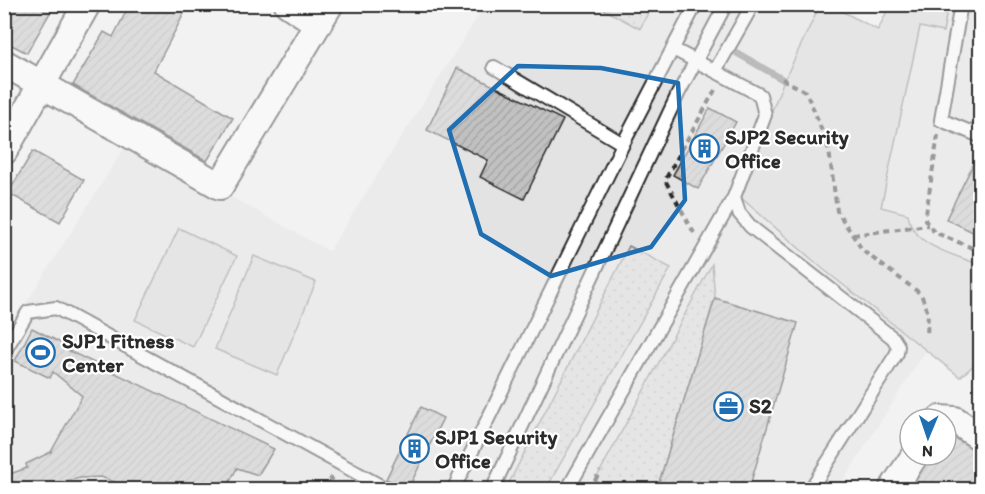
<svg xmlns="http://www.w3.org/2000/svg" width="985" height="494" viewBox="0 0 985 494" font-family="Itim,sans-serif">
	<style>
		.built { fill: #e3e3e3 }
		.grass { fill: url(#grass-dots); stroke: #808080; stroke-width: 1.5 }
		.garden { fill: #d5d5d5; stroke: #808080; stroke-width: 1.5 }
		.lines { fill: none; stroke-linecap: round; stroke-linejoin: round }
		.stream { stroke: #787878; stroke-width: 7 }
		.building { fill: url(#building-hatch); stroke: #2b2b2b; stroke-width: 1.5 }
		.lane-casing { stroke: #2b2b2b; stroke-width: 16 }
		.street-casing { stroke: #2b2b2b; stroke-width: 30 }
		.path { stroke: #2b2b2b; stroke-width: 4; stroke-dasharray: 6 4.5; stroke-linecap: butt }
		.lane { stroke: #fff; stroke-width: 12 }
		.street { stroke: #fff; stroke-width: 26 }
		.marked { fill: none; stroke: #1f6fb2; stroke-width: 4.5; stroke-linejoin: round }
		.labels { text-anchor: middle; stroke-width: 4.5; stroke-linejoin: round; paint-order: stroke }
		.poi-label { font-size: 21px; font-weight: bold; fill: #2b2b2b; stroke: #fff; text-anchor: start }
	</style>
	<defs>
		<pattern id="grass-dots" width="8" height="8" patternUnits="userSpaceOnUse" patternTransform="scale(1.5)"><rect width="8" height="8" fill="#d5d5d5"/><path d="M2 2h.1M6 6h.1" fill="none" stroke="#b7b7b7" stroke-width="1.8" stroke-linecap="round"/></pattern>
		<pattern id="building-hatch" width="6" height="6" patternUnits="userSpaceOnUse" patternTransform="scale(1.5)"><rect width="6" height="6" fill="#c1c1c1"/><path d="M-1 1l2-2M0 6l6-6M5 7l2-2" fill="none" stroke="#a6a6a6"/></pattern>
	</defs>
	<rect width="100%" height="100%" fill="#f2f2f2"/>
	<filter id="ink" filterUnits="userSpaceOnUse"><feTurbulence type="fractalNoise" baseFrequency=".0167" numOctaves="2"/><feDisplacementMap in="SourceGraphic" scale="12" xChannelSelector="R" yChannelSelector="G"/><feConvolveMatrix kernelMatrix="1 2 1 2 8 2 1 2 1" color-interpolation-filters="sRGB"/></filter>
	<g filter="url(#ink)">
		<!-- built -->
		<path class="built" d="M 485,5 L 596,5 L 640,29 L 652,5 L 830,5 L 878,30 L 890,5 L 980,5 L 980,360 L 960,377 L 927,349 L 838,489 L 5,489 L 4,338 L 129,140 L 329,251 Z"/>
		<!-- grass -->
		<path class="grass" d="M 596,5 L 652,5 L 640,29 Z
			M 629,246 L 671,268 L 546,489 L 506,489 Z
			M 712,264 L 715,298 L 657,489 L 590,490 Z"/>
		<!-- garden -->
		<path class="garden" d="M 820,5 L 830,5 L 878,30 L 890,5 L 948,5 L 943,32 L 920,27 L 881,207 L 908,214 C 912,247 954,254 980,265 L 980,360 L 960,377 L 823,269 L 739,196 L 782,85 Z
			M 179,228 L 237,256 L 193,347 L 135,320 Z
			M 254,256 L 316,282 L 277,375 L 215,349 Z"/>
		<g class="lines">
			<!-- stream -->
			<path class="stream" d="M 730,49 L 782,79"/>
		</g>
		<!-- building -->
		<path class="building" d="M 4,4 L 55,4 L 27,53 L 4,41 Z
			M 130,4 L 189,4 L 154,71 L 233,118 L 207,161 L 73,85 L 104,32 L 113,37 Z
			M 457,68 L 563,120 L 524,199 L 480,177 L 488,160 L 427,130 Z
			M 710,108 L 736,122 L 698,189 L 673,175 Z
			M 981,148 L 981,236 L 946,219 Z
			M 33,151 L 84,180 L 60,222 L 8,193 Z
			M 715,298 L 798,323 L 749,489 L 657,489 Z
			M 32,328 L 67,346 L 65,349 L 274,449 L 258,475 L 237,468 L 226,489 L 132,489 L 101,477 L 80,478 L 32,489 L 4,489 L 4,476 L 27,468 L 26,464 L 51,452 L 82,396 L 53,372 L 50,378 L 15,361 Z
			M 421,407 L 443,418 L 408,489 L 386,479 Z
			M 946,434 L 981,452 L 981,489 L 923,489 L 914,484 L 930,455 L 946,455 Z"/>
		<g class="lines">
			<defs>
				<path id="lane" d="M 961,4 L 941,120 L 980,136
					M 673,49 L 760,95 L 765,115 L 734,197 L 739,213 L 751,227 L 893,338 L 898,346 L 897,353 L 810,490
					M 494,67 L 623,144
					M 715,71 L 753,4
					M 4,352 L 28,312 L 56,308 L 388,490
					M 453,490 L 623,144 L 696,4
					M 492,490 L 678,94 L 726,4
					M 567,490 L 734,197"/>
				<path id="street" d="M 288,4 L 317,23
					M 4,63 L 220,186 L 330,4
					M 4,151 L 87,4
					M 940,419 L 955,420 L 980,437
					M 892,490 L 915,455"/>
			</defs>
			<!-- lane casing -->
			<use href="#lane" class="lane-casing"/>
			<!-- street casing -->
			<use href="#street" class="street-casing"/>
			<!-- path -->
			<path class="path" d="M 782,79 L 805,91 L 814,110 L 829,150 L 837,211 L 863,251 L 921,294 L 928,313 L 927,336
				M 938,135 L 925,220 L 934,232 L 980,251
				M 694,233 L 665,180 L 715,90
				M 853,235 L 928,225
				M 325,490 L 332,477
				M 590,490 L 600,471"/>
			<!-- lane -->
			<use href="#lane" class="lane"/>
			<!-- street -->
			<use href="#street" class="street"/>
		</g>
	</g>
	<!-- marked area -->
	<path d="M0 0H985V494H0ZM 518,66 L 601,68 L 678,83 L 685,200 L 651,247 L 551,276 L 481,234 L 449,130 Z" fill="#f2f2f2" fill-opacity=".55" fill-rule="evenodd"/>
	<path class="marked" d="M 518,66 L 601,68 L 678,83 L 685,200 L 651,247 L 551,276 L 481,234 L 449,130 Z"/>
	<!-- icons -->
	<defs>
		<symbol id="building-ring" viewBox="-11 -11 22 22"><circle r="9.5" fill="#fff" stroke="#1f6fb2" stroke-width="1.5"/><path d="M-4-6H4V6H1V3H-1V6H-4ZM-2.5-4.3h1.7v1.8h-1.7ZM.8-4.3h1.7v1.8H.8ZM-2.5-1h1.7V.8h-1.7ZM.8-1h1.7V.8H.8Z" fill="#1f6fb2"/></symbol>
		<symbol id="stadium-ring" viewBox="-11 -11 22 22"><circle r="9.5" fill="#fff" stroke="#1f6fb2" stroke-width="1.5"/><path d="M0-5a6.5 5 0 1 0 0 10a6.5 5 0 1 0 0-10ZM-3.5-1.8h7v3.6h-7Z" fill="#1f6fb2"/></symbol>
		<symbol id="office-ring" viewBox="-11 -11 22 22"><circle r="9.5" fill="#fff" stroke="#1f6fb2" stroke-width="1.5"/><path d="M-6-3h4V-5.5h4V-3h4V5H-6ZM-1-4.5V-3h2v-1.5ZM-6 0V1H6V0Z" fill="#1f6fb2"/></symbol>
	</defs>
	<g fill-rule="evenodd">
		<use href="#building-ring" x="688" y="132" width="33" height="33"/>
		<use href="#stadium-ring" x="24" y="336" width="33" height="33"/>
		<use href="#office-ring" x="712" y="390" width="33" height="33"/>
		<use href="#building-ring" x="398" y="432" width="33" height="33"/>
	</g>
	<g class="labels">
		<!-- poi labels -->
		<g class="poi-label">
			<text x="725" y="144">SJP2 Security<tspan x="725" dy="24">Office</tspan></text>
			<text x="62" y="348">SJP1 Fitness<tspan x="62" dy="24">Center</tspan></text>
			<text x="749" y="413">S2</text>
			<text x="435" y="444">SJP1 Security<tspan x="435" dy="24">Office</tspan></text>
		</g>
	</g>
	<!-- margin -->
	<rect width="985" height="494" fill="none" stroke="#fff" stroke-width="24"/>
	<rect x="12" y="12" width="961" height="470" fill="none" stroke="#2b2b2b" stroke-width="2" filter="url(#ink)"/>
	<!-- north arrow -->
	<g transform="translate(928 437) rotate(182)"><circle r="28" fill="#ffffff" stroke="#aaaaaa" stroke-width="1.5"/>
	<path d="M0-4.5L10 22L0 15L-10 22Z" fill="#1f6fb2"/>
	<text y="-9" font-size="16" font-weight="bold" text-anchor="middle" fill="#2b2b2b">N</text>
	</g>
</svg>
